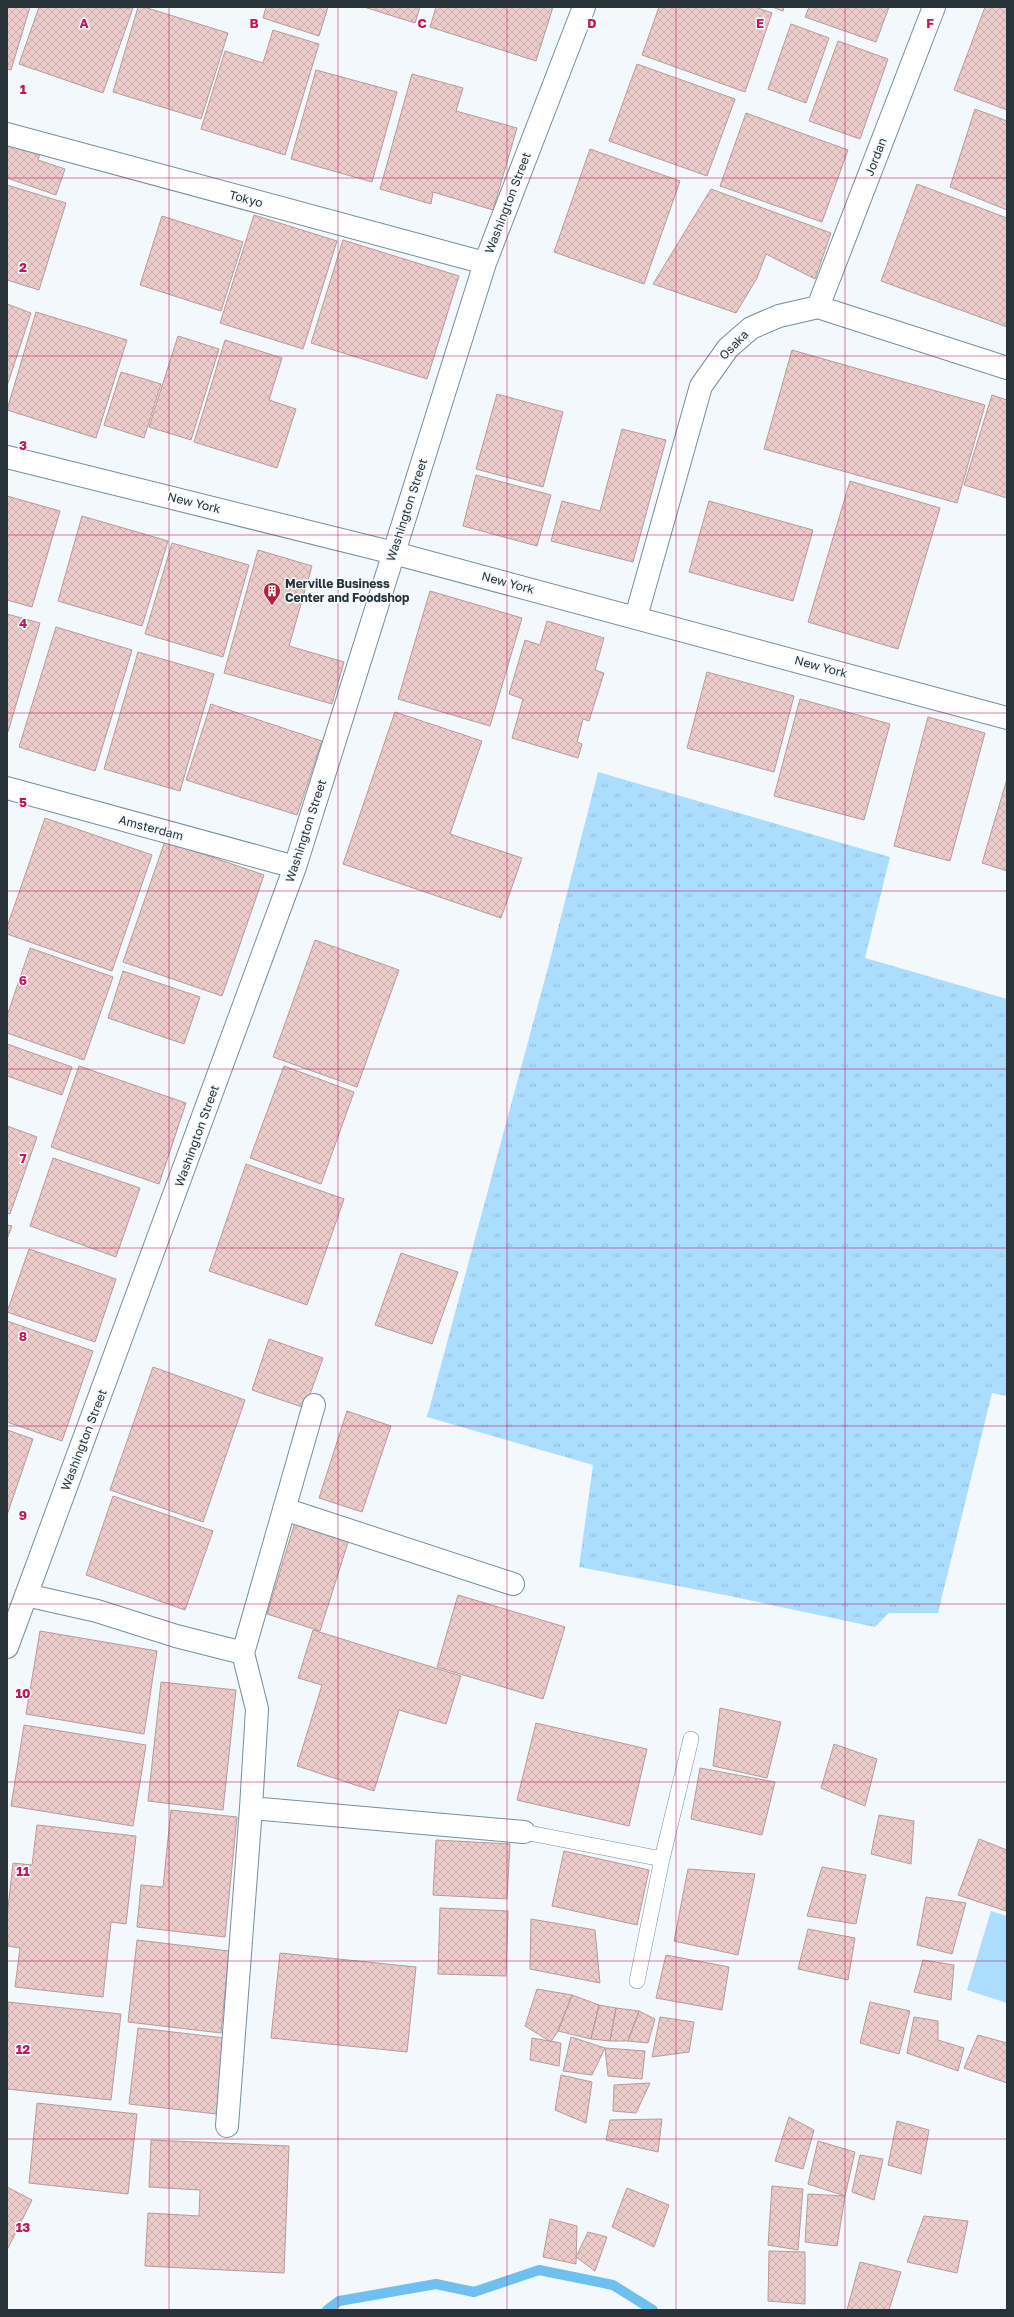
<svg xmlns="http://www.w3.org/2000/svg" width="1014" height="2317" viewBox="0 0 1014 2317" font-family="'Golos Text',sans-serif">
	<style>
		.grass { fill: url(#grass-tufts) }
		.pitch { fill: #aaddfe }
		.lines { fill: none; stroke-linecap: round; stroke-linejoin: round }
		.stream { stroke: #6ec0f1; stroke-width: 10 }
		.building { fill: url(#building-cross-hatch); stroke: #b99a9a }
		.lane-casing { stroke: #768f9f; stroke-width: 16 }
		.street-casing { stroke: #768f9f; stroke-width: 24 }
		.lane { stroke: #fff; stroke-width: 15 }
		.street { stroke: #fff; stroke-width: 22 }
		.grid { fill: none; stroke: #c2185b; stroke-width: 1; stroke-opacity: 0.55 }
		.labels { text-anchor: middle; stroke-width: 3; stroke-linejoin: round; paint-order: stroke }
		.street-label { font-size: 12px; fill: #283339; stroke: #f2f8fb }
		.poi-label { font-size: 12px; font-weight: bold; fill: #283339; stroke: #f2f8fb; text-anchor: start }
		.grid-label { font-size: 13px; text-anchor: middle; font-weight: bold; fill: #c2185b; stroke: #f2f8fb; stroke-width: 3; stroke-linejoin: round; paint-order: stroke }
	</style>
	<defs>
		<pattern id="grass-tufts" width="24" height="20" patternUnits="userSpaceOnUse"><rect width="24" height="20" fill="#aaddfe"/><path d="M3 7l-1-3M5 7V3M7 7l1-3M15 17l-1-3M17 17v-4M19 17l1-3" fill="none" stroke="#92beda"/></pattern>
		<pattern id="building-cross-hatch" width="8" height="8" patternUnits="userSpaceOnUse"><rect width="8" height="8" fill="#eccbcb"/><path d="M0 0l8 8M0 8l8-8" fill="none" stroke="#caafaf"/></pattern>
	</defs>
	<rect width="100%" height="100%" fill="#f2f8fb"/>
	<!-- grass -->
	<path class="grass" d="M 598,772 L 890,857 L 865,958 L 1007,999 L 1007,1396 L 992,1393 L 938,1613 L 889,1613 L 875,1627 L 725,1595 L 579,1567 L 593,1465 L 427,1417 L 550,960 Z"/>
	<!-- pitch -->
	<path class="pitch" d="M 991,1911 L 1007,1916 L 1007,2003 L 967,1990 Z"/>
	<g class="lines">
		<!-- stream -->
		<path class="stream" d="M 327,2310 L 339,2301 L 436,2284 L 474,2292 L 539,2270 L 613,2285 L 653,2310"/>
	</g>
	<!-- building -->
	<path class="building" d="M 7,7 L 30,7 L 11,70 L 7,69 Z
		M 39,7 L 133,8 L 103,93 L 19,64 Z
		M 138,7 L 144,7 L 228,33 L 201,119 L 113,92 Z
		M 266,7 L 328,7 L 319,36 L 263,18 Z
		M 364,7 L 420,7 L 415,23 Z
		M 436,7 L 553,7 L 536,61 L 430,27 Z
		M 659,7 L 755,7 L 772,13 L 745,92 L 642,55 Z
		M 772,7 L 784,7 L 783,11 Z
		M 809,7 L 889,7 L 876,42 L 805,17 Z
		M 985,7 L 1007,7 L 1007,110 L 954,90 Z
		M 791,24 L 829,38 L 806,103 L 768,89 Z
		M 273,30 L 319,44 L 285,155 L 201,129 L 225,51 L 263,63 Z
		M 838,41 L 888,59 L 860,139 L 809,121 Z
		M 637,64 L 735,99 L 707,176 L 609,141 Z
		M 316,70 L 397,92 L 372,182 L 291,159 Z
		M 412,74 L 463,88 L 456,111 L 517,128 L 493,210 L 433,192 L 431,204 L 380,189 Z
		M 975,109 L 1007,121 L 1007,210 L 950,187 Z
		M 746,113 L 848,150 L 822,222 L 720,186 Z
		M 11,140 L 41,150 L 38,160 L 65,169 L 56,195 L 7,178 L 7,150 Z
		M 590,149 L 680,181 L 644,284 L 554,252 Z
		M 917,184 L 1007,218 L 1007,327 L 881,281 Z
		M 7,185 L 66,203 L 39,290 L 7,280 Z
		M 711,189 L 831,233 L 815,279 L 766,254 L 757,278 L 736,313 L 653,284 Z
		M 254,215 L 337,241 L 303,349 L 220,323 Z
		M 162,216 L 243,242 L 221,311 L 140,285 Z
		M 343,240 L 459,276 L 427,379 L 311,343 Z
		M 7,304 L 31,313 L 7,386 Z
		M 36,312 L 127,340 L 96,438 L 7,410 Z
		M 178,336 L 219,349 L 191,440 L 149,427 Z
		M 225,340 L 282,358 L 269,400 L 296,409 L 277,468 L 194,442 Z
		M 792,350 L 985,405 L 957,503 L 764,449 Z
		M 121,372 L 161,384 L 144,438 L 104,425 Z
		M 497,394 L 563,412 L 543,487 L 476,469 Z
		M 992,395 L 1007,400 L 1007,498 L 964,485 Z
		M 622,429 L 666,440 L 633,562 L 551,541 L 562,501 L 600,511 Z
		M 476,475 L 551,495 L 537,546 L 463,526 Z
		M 850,481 L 940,508 L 898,649 L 808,622 Z
		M 7,496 L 60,511 L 32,607 L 7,600 Z
		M 709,501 L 813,530 L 793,601 L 689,572 Z
		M 82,516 L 168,541 L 142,626 L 58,601 Z
		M 172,543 L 249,565 L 223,657 L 145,634 Z
		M 258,550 L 312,566 L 289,646 L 344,662 L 332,704 L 224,673 Z
		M 430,591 L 522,618 L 490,726 L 398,699 Z
		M 7,614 L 40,623 L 8,732 L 7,732 Z
		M 547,621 L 604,638 L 595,670 L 604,673 L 589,721 L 583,719 L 577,742 L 582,744 L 578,758 L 512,738 L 523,699 L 509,694 L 525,640 L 540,645 Z
		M 56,627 L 132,650 L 95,771 L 19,747 Z
		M 138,652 L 214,674 L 180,791 L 104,769 Z
		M 707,672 L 794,696 L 774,772 L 687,748 Z
		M 800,699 L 890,724 L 864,820 L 774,796 Z
		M 211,704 L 322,741 L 297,815 L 186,780 Z
		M 395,712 L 482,741 L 450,834 L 522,858 L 501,918 L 343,864 Z
		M 928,717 L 985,733 L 950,861 L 894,846 Z
		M 1007,779 L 1007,871 L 982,863 Z
		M 45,818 L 152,855 L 112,971 L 7,934 L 7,927 Z
		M 165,841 L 264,875 L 222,996 L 123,962 Z
		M 315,940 L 399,970 L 357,1087 L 273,1057 Z
		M 30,948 L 113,977 L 84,1060 L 7,1033 L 7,1016 Z
		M 123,971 L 200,997 L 184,1044 L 108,1018 Z
		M 7,1044 L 72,1067 L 62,1095 L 7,1076 Z
		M 79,1066 L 186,1103 L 159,1184 L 51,1147 Z
		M 284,1066 L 354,1092 L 321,1184 L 250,1158 Z
		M 7,1126 L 37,1137 L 10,1214 L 7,1213 Z
		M 53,1158 L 140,1188 L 116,1257 L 30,1226 Z
		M 246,1164 L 344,1199 L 307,1305 L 209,1271 Z
		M 7,1225 L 12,1226 L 7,1239 Z
		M 29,1249 L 116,1279 L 95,1342 L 7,1312 Z
		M 401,1253 L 458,1272 L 432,1344 L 375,1325 Z
		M 7,1321 L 93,1351 L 62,1441 L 7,1422 Z
		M 269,1339 L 323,1358 L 305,1408 L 252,1390 Z
		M 153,1367 L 245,1400 L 203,1522 L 110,1490 Z
		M 347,1411 L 391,1426 L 362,1512 L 319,1498 Z
		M 7,1430 L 33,1439 L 7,1515 Z
		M 113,1496 L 213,1531 L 185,1610 L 86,1575 Z
		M 296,1519 L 350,1536 L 320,1631 L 267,1614 Z
		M 458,1595 L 565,1627 L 543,1699 L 437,1667 Z
		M 313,1630 L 461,1676 L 446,1724 L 399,1710 L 374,1791 L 297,1766 L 322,1685 L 298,1678 Z
		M 40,1631 L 157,1651 L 144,1734 L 26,1714 Z
		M 161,1682 L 236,1690 L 223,1810 L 148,1801 Z
		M 720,1708 L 781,1722 L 767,1778 L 713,1766 Z
		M 536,1723 L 647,1749 L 629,1826 L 517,1800 Z
		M 24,1725 L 146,1745 L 133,1826 L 11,1806 Z
		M 834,1744 L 877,1759 L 865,1806 L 821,1788 Z
		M 700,1768 L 775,1782 L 762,1835 L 691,1819 Z
		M 171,1810 L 237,1817 L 225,1937 L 137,1927 L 141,1885 L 163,1887 Z
		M 879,1815 L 914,1821 L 911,1864 L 871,1854 Z
		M 37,1825 L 136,1836 L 126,1924 L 111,1922 L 103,1997 L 15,1987 L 20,1948 L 7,1946 L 7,1917 L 13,1863 L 32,1865 Z
		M 979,1839 L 1007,1850 L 1006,1911 L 958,1895 Z
		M 436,1840 L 510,1844 L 507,1899 L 433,1895 Z
		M 564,1851 L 649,1870 L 637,1925 L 552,1906 Z
		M 822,1867 L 866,1875 L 856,1924 L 807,1916 Z
		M 688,1869 L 755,1874 L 738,1955 L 674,1941 Z
		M 926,1897 L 966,1903 L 952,1954 L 917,1945 Z
		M 440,1908 L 508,1911 L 506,1976 L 438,1974 Z
		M 531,1919 L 595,1930 L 600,1983 L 530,1969 Z
		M 808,1929 L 855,1938 L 848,1980 L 798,1969 Z
		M 137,1940 L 229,1951 L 221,2033 L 128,2022 Z
		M 280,1953 L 416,1967 L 407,2052 L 271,2038 Z
		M 666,1955 L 729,1967 L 722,2010 L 656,1998 Z
		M 923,1960 L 954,1965 L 951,2000 L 914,1992 Z
		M 537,1989 L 572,1995 L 558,2031 L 551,2042 L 525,2026 Z
		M 572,1995 L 599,2005 L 591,2039 L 558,2031 Z
		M 8,2002 L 121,2014 L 111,2100 L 7,2089 Z
		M 870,2002 L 910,2011 L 899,2054 L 860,2043 Z
		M 599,2005 L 616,2008 L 610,2041 L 591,2039 Z
		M 616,2008 L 639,2011 L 628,2041 L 610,2041 Z
		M 639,2011 L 655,2019 L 648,2043 L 628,2041 Z
		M 660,2017 L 694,2022 L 689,2052 L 652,2057 Z
		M 914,2017 L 938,2021 L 938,2040 L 964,2048 L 958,2071 L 907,2053 Z
		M 138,2028 L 225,2038 L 217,2114 L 129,2104 Z
		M 978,2035 L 1007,2043 L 1007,2083 L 964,2068 Z
		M 571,2037 L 605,2048 L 592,2075 L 563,2071 Z
		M 532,2038 L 561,2043 L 559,2066 L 530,2060 Z
		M 605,2048 L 645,2051 L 642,2079 L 608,2076 Z
		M 561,2075 L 592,2082 L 586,2123 L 555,2110 Z
		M 650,2083 L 636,2113 L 613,2111 L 614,2085 Z
		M 37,2103 L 137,2114 L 128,2194 L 29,2183 Z
		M 789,2117 L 814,2130 L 803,2169 L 775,2161 Z
		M 662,2119 L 658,2152 L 606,2140 L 610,2120 Z
		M 897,2121 L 929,2130 L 921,2174 L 888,2165 Z
		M 151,2140 L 289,2146 L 284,2273 L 145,2266 L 148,2213 L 199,2216 L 200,2190 L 149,2187 Z
		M 818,2141 L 855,2152 L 845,2196 L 808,2184 Z
		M 860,2155 L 883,2159 L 874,2200 L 852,2192 Z
		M 772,2186 L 803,2189 L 798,2250 L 768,2245 Z
		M 7,2187 L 32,2200 L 7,2250 Z
		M 627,2188 L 669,2205 L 654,2247 L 612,2227 Z
		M 808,2194 L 845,2196 L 837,2246 L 805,2242 Z
		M 924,2216 L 968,2221 L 957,2273 L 907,2262 Z
		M 550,2219 L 577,2226 L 576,2264 L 543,2257 Z
		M 588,2232 L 607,2237 L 595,2271 L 576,2257 Z
		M 769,2251 L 805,2252 L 805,2304 L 768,2301 Z
		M 860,2262 L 901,2272 L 889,2310 L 847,2310 Z"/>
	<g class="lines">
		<defs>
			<path id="lane" d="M 524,1832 L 662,1859
				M 637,1981 L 662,1859 L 691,1739"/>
			<path id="street" d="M 7,134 L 485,263
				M 818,307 L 934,7
				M 7,457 L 394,553 L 1007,718
				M 636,617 L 701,386 L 728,348 L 751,328 L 779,316 L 818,307 L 1007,368
				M 7,788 L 295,867
				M 284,1509 L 513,1584
				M 26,1595 L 97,1611 L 176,1636 L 243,1653
				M 7,1647 L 295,867 L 485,263 L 584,7
				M 251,1808 L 524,1832
				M 227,2126 L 251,1808 L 257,1709 L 243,1653 L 314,1405"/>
		</defs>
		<!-- lane casing -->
		<use href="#lane" class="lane-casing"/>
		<!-- street casing -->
		<use href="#street" class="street-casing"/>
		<!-- lane -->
		<use href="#lane" class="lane"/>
		<!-- street -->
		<use href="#street" class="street"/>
	</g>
	<!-- grid -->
	<path class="grid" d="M 169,7 L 169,2310M 338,7 L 338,2310M 507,7 L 507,2310M 676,7 L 676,2310M 845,7 L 845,2310M 7,178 L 1007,178M 7,356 L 1007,356M 7,535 L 1007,535M 7,713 L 1007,713M 7,891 L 1007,891M 7,1069 L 1007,1069M 7,1248 L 1007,1248M 7,1426 L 1007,1426M 7,1604 L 1007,1604M 7,1782 L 1007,1782M 7,1961 L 1007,1961M 7,2139 L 1007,2139"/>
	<!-- icons -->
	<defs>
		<symbol id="building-pin" viewBox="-11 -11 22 30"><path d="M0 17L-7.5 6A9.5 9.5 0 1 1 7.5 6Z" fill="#b21f39" stroke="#f2f8fb"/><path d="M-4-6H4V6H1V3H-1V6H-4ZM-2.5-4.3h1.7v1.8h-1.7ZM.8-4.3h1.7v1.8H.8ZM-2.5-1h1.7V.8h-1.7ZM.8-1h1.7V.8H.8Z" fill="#fff"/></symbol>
	</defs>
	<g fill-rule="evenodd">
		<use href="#building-pin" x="262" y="581" width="20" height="27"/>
	</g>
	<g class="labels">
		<!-- street labels -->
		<g class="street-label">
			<text transform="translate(876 157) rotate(-69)" y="4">Jordan</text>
			<text transform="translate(246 199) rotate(15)" y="4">Tokyo</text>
			<text transform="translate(508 203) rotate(-69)" y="4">Washington Street</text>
			<text transform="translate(734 345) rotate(-46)" y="4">Osaka</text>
			<text transform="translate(194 503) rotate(14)" y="4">New York</text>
			<text transform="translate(407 510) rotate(-72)" y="4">Washington Street</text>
			<text transform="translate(508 583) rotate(15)" y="4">New York</text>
			<text transform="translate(821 667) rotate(15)" y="4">New York</text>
			<text transform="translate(151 828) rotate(15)" y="4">Amsterdam</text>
			<text transform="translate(306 831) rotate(-72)" y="4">Washington Street</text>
			<text transform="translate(197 1136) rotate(-70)" y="4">Washington Street</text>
			<text transform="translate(84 1440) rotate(-69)" y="4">Washington Street</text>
		</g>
		<!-- poi labels -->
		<g class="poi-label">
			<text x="285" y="588">Merville Business<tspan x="285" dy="14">Center and Foodshop</tspan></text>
		</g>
	</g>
	<g class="grid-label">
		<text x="84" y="28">A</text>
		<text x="254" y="28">B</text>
		<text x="422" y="28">C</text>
		<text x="592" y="28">D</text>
		<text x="760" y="28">E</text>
		<text x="930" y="28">F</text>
		<text x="23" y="94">1</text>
		<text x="23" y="272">2</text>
		<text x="23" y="450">3</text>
		<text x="23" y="628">4</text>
		<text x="23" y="807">5</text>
		<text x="23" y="985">6</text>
		<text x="23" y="1163">7</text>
		<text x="23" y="1341">8</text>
		<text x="23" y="1520">9</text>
		<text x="23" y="1698">10</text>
		<text x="23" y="1876">11</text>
		<text x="23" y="2054">12</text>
		<text x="23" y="2232">13</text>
	</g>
	<!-- border -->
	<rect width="1014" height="2317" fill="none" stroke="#283339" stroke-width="16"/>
</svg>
